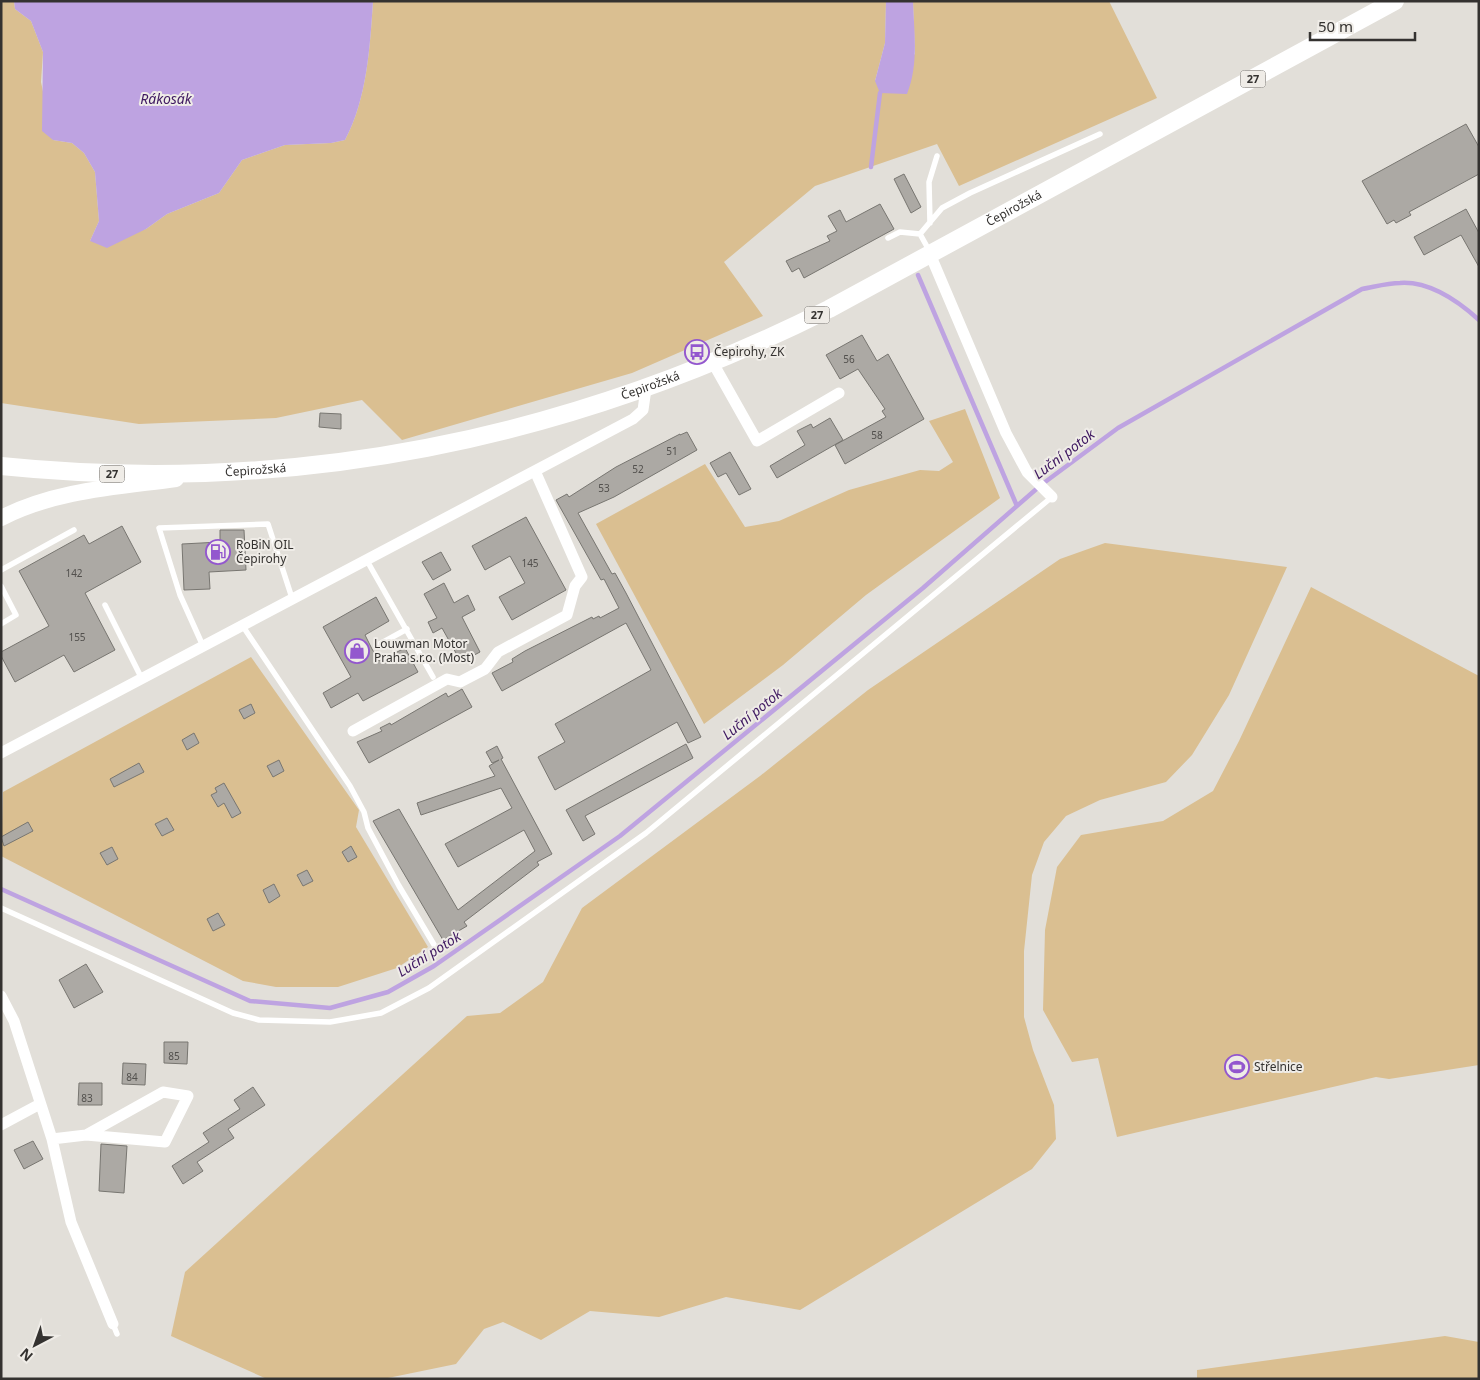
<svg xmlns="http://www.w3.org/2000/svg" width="1480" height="1380" viewBox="0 0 1480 1380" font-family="'Noto Sans',sans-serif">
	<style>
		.green { fill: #dabf91 }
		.water { fill: #bea3e1 }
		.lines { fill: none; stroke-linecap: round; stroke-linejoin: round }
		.stream { stroke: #bea3e1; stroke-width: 4.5 }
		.building { fill: #aca9a4; stroke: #787671 }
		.lane { stroke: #fff; stroke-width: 5.5 }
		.street { stroke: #fff; stroke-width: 11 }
		.secondary { stroke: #fff; stroke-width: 16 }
		.primary { stroke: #fff; stroke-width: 18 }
		.labels { text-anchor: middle; stroke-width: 4; stroke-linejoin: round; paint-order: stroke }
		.number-label { font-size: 10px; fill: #52504d }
		.shield { fill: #efece7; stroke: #6c6a67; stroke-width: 1 }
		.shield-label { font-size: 11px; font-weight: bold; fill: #343230 }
		.street-label { font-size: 12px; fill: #343230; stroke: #efece7 }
		.poi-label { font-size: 12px; fill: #343230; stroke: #efece7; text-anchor: start }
		.water-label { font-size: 14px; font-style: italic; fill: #3f1961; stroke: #efece7 }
	</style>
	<rect width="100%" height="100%" fill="#e2dfd9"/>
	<!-- green -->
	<path class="green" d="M 1,1 L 14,1 L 15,9 L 31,21 L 43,52 L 41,82 L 53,140 L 72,143 L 84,153 L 95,172 L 99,221 L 90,241 L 146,229 L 167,214 L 219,193 L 242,160 L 285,145 L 331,143 L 345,140 C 367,99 370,47 373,1 L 886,1 L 885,43 L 875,81 L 915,54 L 913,1 L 1109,1 L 1157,98 L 959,186 L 937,144 L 815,186 L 724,262 L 763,316 L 632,373 L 402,440 L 362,400 L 276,418 L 139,424 L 1,403 Z
		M 965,409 L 1000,498 L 866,595 L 783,665 L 704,724 L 596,524 L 705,464 L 745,527 L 779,521 L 849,490 L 920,470 L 939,471 L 953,462 L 929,421 Z
		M 1105,543 L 1287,567 L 1229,695 L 1192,755 L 1166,782 L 1100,800 L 1066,816 L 1044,842 L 1032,875 L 1024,951 L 1024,1017 L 1033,1050 L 1054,1105 L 1056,1139 L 1032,1169 L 800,1310 L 726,1297 L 659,1317 L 590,1311 L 541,1340 L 503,1322 L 484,1329 L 456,1364 L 383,1379 L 267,1379 L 171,1336 L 185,1272 L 467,1016 L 500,1013 L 543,982 L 582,908 L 760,776 L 868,690 L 1060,559 Z
		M 1311,587 L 1479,676 L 1479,1065 L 1389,1079 L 1376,1077 L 1117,1137 L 1098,1058 L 1072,1062 L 1043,1010 L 1045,930 L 1057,867 L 1081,835 L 1163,821 L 1213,791 L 1239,741 Z
		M 251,657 L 359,810 L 356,827 L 428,947 L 397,968 L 338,987 L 276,987 L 243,981 L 1,856 L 3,792 Z
		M 1445,1336 L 1479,1342 L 1479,1379 L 1197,1379 L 1197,1370 Z"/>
	<!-- water -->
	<path class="water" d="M 14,1 L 373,1 C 370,47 367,99 345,140 L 331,143 L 285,145 L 242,160 L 219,193 L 167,214 L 146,229 L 107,248 L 90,241 L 99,221 L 95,172 L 84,153 L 72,143 L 53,140 L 42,131 L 43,52 L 31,21 L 15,9 Z
		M 886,1 L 913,1 C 914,32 919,64 907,94 L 880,93 L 875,81 L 885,43 Z"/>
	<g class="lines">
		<!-- stream -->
		<path class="stream" d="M 871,167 L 880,93
			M 918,275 L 1017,506
			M 1,889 L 250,1001 L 330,1008 L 388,992 L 434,966 L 620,836 L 923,588 L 1041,485 L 1118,428 L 1362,289 C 1374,287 1387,283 1400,283 C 1429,281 1458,301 1479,320"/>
	</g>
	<!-- building -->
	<path class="building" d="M 1466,124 L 1479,147 L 1479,174 L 1409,212 L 1411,215 L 1396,223 L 1394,220 L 1387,224 L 1362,181 Z
		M 904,174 L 921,207 L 911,213 L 894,179 Z
		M 880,204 L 894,229 L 804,278 L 799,268 L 792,272 L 786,261 L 830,241 L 827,236 L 837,231 L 828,216 L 840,210 L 846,222 Z
		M 1466,209 L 1479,233 L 1479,267 L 1461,235 L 1424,255 L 1414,237 Z
		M 862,335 L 877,361 L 888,354 L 924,419 L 845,464 L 835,445 L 886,417 L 882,411 L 885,409 L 858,369 L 840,379 L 826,355 Z
		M 320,413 L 341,414 L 341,429 L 319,427 Z
		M 830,418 L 843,440 L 777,478 L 770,466 L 805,445 L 797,431 L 811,424 L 813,428 Z
		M 687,432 L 697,450 L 614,497 L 578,513 L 612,574 L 615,573 L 626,593 L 701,737 L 688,743 L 677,722 L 555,790 L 538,757 L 565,742 L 555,724 L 651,670 L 626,623 L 502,691 L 498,684 L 492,673 L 513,662 L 512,659 L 525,651 L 592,617 L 593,619 L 599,616 L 600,618 L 619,608 L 604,579 L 601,580 L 556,500 L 567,494 L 569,497 L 616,467 L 680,434 L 680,435 Z
		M 730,452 L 751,489 L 739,495 L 726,473 L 718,477 L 710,463 Z
		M 526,517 L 566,590 L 512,620 L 499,597 L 525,583 L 510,556 L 485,570 L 472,546 Z
		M 122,526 L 141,562 L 85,593 L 115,650 L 74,672 L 64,655 L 15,682 L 1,656 L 1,652 L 49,626 L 19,571 L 84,535 L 89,544 Z
		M 220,530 L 244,530 L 246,570 L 209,572 L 210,589 L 184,590 L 182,544 L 220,542 Z
		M 441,552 L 451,570 L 433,580 L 422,562 Z
		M 444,583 L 454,603 L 468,595 L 475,610 L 462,617 L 480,652 L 461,662 L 442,628 L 433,633 L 428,622 L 437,618 L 424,594 Z
		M 376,597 L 389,621 L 365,635 L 372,649 L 379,661 L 405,648 L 418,672 L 363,701 L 358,693 L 331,708 L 323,693 L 351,677 L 323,627 Z
		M 462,689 L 472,707 L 369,763 L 357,742 L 382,731 L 380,728 L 390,723 L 391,725 L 446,693 L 448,697 Z
		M 251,704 L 255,713 L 244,719 L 239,710 Z
		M 194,733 L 199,743 L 187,750 L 182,740 Z
		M 686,744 L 693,758 L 585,816 L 595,834 L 583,841 L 566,810 Z
		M 497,746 L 503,758 L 501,759 L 552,854 L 537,862 L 539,865 L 464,922 L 467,926 L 443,940 L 373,821 L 399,809 L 458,910 L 535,851 L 524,830 L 458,867 L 445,844 L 512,808 L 501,788 L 421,815 L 417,803 L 495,776 L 489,766 L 499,760 L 492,763 L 486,752 Z
		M 279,760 L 284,771 L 273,777 L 267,766 Z
		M 139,763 L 144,772 L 114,787 L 110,779 Z
		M 224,783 L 241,813 L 232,818 L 224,803 L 218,807 L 211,795 L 217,792 L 215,788 Z
		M 167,818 L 174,830 L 162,836 L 155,824 Z
		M 28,822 L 33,831 L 4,846 L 1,837 Z
		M 351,846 L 357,857 L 348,862 L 342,852 Z
		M 112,847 L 118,859 L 107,865 L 100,853 Z
		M 307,870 L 313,881 L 303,886 L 297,875 Z
		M 274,884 L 280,896 L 269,903 L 263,890 Z
		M 218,913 L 225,925 L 213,931 L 207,919 Z
		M 86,964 L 103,992 L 74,1008 L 59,980 Z
		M 164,1042 L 188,1042 L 187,1064 L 164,1063 Z
		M 123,1063 L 146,1064 L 145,1085 L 122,1084 Z
		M 79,1083 L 102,1083 L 102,1105 L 78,1105 Z
		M 253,1087 L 265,1105 L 228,1129 L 234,1138 L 197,1162 L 203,1171 L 183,1184 L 172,1166 L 209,1142 L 203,1133 L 240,1109 L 234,1100 Z
		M 33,1141 L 43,1159 L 24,1169 L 14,1150 Z
		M 101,1144 L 127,1146 L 124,1193 L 99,1191 Z"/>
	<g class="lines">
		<!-- lane -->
		<path class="lane" d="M 930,223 L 929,182 L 937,156
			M 888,238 L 900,232 L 920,234
			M 930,252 L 920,234 L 942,208 L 970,193 L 1100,134
			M 366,559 L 433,677
			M 1,570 L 74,530
			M 1,586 L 16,615 L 1,624
			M 105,605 L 142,679
			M 242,625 L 350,786 L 364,812 L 368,828 L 399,886 L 436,948
			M 203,646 L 180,595 L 159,528 L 268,524 L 292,598
			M 376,646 L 407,629
			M 1,908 L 233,1013 L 259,1020 L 330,1022 L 381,1013 L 429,988 L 646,833 L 1052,497
			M 113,1324 L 117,1334"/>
		<!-- street -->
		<path class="street" d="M 930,254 L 1006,433 L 1027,472 L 1052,497
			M 713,363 L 757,441 L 839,393
			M 353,731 L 447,679 L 460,682 L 485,669 L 498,652 L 567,615 L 575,586 L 582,577 L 535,471
			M 1,753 L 633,419 L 643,410 L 646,389
			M 1,996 L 14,1021 L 52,1139 L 71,1222 L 113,1324
			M 1,1125 L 40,1104
			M 52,1139 L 86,1135 L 163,1092 L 188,1096 L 165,1142 L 86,1135"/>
		<!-- secondary -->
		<path class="secondary" d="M 1,518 C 56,490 117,487 176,479"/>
		<!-- primary -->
		<path class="primary" id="s1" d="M 1,466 C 294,496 567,440 829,309 L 1395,1"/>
	</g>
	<!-- icons -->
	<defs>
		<symbol id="bus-ring" viewBox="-11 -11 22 22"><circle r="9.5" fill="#efece7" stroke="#9357ce" stroke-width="1.5"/><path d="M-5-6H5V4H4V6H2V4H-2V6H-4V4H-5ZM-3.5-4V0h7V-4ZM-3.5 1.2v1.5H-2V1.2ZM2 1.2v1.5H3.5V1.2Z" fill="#9357ce"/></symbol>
		<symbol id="fuel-ring" viewBox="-11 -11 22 22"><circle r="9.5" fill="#efece7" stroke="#9357ce" stroke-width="1.5"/><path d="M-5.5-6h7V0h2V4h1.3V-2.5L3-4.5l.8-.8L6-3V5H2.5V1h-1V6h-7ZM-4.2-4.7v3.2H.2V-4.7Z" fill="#9357ce"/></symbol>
		<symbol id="shop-ring" viewBox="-11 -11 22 22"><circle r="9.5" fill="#efece7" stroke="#9357ce" stroke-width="1.5"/><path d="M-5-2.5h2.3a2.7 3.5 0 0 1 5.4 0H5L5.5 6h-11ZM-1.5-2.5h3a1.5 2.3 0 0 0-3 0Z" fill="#9357ce"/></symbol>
		<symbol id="stadium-ring" viewBox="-11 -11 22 22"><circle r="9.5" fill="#efece7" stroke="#9357ce" stroke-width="1.5"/><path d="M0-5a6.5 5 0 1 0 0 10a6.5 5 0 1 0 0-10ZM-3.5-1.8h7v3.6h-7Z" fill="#9357ce"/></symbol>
	</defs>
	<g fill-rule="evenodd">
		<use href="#bus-ring" x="683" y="338" width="28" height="28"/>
		<use href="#fuel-ring" x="204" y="538" width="28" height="28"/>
		<use href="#shop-ring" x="343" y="637" width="28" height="28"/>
		<use href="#stadium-ring" x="1223" y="1053" width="28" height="28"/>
	</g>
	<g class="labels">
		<!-- number labels -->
		<g class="number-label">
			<text x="849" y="363">56</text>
			<text x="877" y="439">58</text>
			<text x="672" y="455">51</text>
			<text x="638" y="473">52</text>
			<text x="604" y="492">53</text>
			<text x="530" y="567">145</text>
			<text x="74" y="577">142</text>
			<text x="77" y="641">155</text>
			<text x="174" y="1060">85</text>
			<text x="132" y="1081">84</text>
			<text x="87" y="1102">83</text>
		</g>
		<!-- shield labels -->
		<g class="shield">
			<rect x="1240.5" y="70.5" width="25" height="17" rx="4"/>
			<rect x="804.5" y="306.5" width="25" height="17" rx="4"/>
			<rect x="99.5" y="465.5" width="25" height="17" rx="4"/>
		</g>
		<g class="shield-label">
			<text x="1253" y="83">27</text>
			<text x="817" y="319">27</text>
			<text x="112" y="478">27</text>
		</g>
		<!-- street labels -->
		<g class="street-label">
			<text dy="4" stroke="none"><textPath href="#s1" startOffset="1065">Čepirožská</textPath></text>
			<text dy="4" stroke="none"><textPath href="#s1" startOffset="660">Čepirožská</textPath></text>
			<text dy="4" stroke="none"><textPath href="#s1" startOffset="255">Čepirožská</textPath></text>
		</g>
		<!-- poi labels -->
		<g class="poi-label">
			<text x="714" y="356">Čepirohy, ZK</text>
			<text x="236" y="549">RoBiN OIL<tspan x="236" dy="14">Čepirohy</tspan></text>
			<text x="374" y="648">Louwman Motor<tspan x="374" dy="14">Praha s.r.o. (Most)</tspan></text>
			<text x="1254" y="1071">Střelnice</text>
		</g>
		<!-- water labels -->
		<g class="water-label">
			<text x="166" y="104">Rákosák</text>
			<text transform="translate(1064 454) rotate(-37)" y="5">Luční potok</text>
			<text transform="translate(752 714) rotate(-39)" y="5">Luční potok</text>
			<text transform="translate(429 954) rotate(-32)" y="5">Luční potok</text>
		</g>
	</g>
	<!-- border -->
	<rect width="1480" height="1380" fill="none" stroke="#343230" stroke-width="5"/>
	<!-- north arrow -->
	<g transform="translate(35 1345) rotate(221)" stroke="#efece7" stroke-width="4" paint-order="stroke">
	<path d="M0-4L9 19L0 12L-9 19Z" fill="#343230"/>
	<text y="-8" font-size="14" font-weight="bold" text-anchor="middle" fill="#343230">N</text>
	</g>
	<!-- scale -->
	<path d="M1310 32v8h105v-8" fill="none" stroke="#343230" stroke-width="2.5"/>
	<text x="1318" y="32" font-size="15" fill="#343230" stroke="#efece7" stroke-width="4" paint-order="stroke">50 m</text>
</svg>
